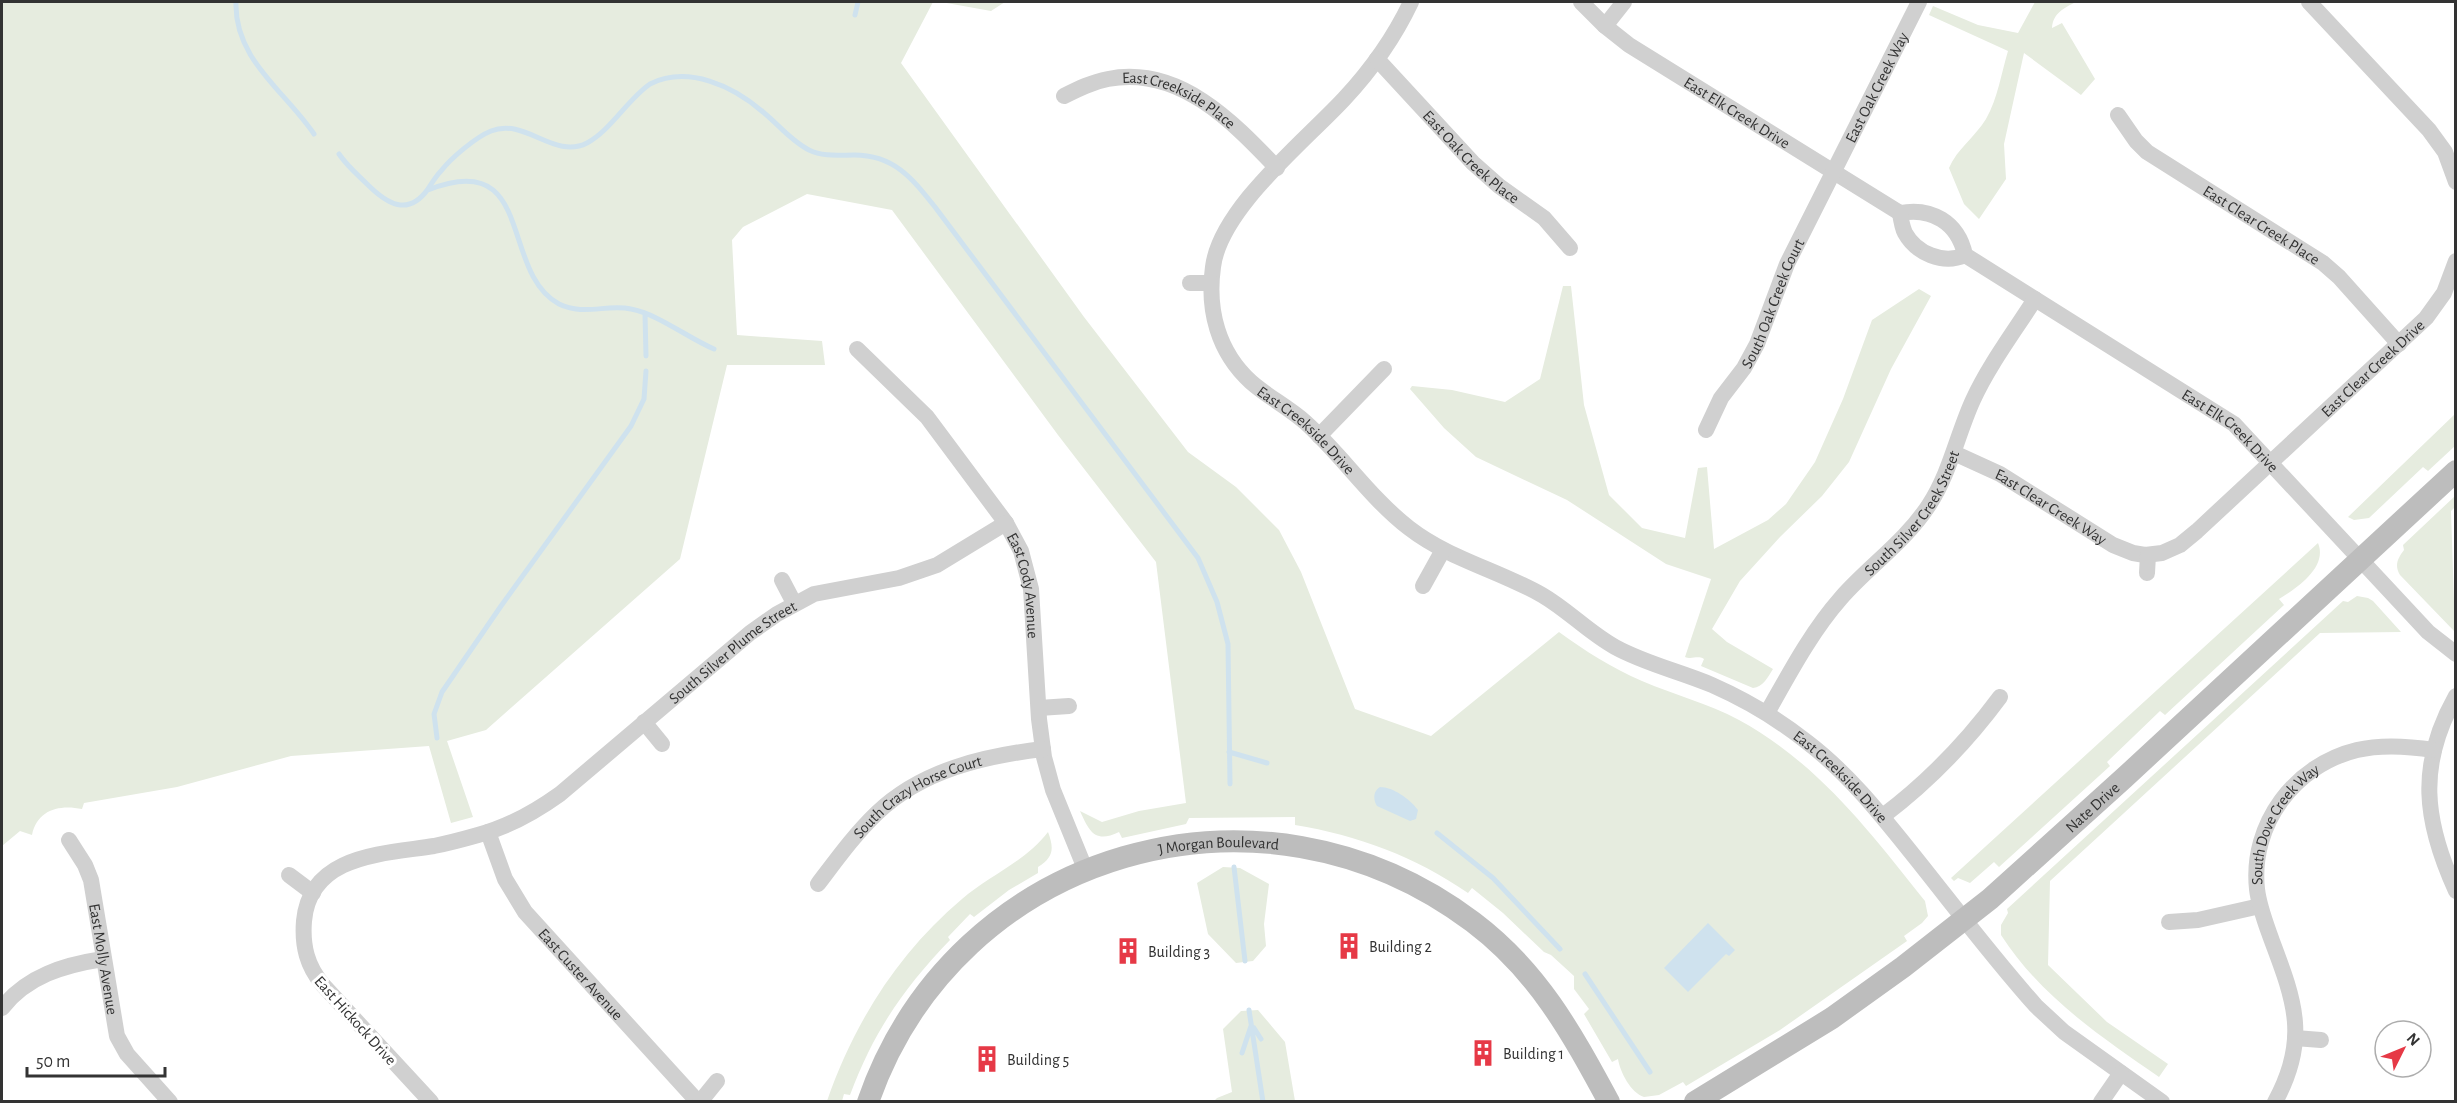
<svg xmlns="http://www.w3.org/2000/svg" width="2457" height="1103" viewBox="0 0 2457 1103" font-family="'Alegreya Sans',sans-serif">
	<style>
		.green { fill: #e6ecdf }
		.water { fill: #cfe2ee }
		.lines { fill: none; stroke-linecap: round; stroke-linejoin: round }
		.stream { stroke: #cfe2ee; stroke-width: 5 }
		.street { stroke: #d0d0d0; stroke-width: 16 }
		.secondary { stroke: #bdbdbd; stroke-width: 22 }
		.labels { text-anchor: middle; stroke-width: 6; stroke-linejoin: round; paint-order: stroke }
		.street-label { font-size: 16px; fill: #333; stroke: #fff }
		.poi-label { font-size: 16px; fill: #333; stroke: #fff; text-anchor: start }
	</style>
	<rect width="100%" height="100%" fill="#fff"/>
	<!-- green -->
	<path class="green" d="M 2,2 L 933,2 L 901,63 L 1084,317 L 1188,452 L 1236,487 L 1279,530 L 1301,572 L 1355,709 L 1431,736 L 1559,632 C 1585,651 1612,668 1642,681 C 1674,695 1708,703 1739,720 C 1818,763 1870,832 1925,901 L 1928,916 L 1922,923 L 1904,936 L 1907,941 L 1780,1030 L 1686,1086 L 1683,1082 L 1659,1095 L 1644,1097 C 1631,1093 1620,1072 1618,1059 L 1612,1062 L 1584,1014 L 1589,1009 L 1574,989 L 1574,976 L 1551,955 L 1544,952 L 1503,913 L 1472,888 L 1468,893 C 1416,857 1357,835 1295,825 L 1295,817 L 1189,818 L 1186,824 L 1122,838 L 1119,832 C 1095,844 1089,831 1080,811 L 1102,822 L 1139,811 L 1186,803 L 1156,562 L 1058,435 L 892,210 L 807,194 L 743,227 L 732,240 L 737,335 L 822,341 L 825,365 L 727,365 L 680,559 L 486,730 L 447,741 L 473,817 L 451,823 L 429,746 L 291,756 L 177,787 L 84,803 L 82,809 C 59,804 37,810 32,835 L 20,831 L 2,846 Z
		M 941,2 L 1005,2 L 991,11 Z
		M 2035,2 L 2076,2 C 2064,8 2053,13 2052,28 L 2062,23 L 2095,79 L 2081,95 L 2024,53 L 2004,144 L 2006,179 L 1979,219 L 1964,204 L 1949,168 C 1957,149 1975,137 1986,119 C 1998,98 2001,74 2008,51 L 1929,15 L 1933,6 L 1978,25 L 2018,33 Z
		M 1563,286 L 1571,286 L 1584,405 L 1609,495 L 1642,528 L 1685,538 L 1698,468 L 1707,467 L 1714,549 L 1768,520 L 1786,504 L 1815,462 L 1843,399 L 1872,320 L 1919,289 L 1931,296 L 1891,369 L 1849,462 L 1822,496 L 1780,537 L 1740,581 L 1712,629 L 1727,642 L 1773,669 C 1768,677 1763,687 1753,688 L 1701,666 L 1704,659 C 1697,655 1692,660 1685,657 L 1711,579 L 1666,564 L 1567,500 L 1476,457 L 1444,428 L 1410,389 L 1412,386 L 1452,390 L 1505,402 L 1540,379 Z
		M 2455,414 L 2455,446 L 2428,471 L 2423,467 L 2369,518 L 2354,520 L 2348,517 Z
		M 2455,496 L 2455,507 L 2451,511 L 2455,632 L 2400,575 C 2394,565 2398,558 2404,550 L 2403,545 Z
		M 2318,543 C 2328,567 2297,588 2279,599 L 2284,605 L 2165,715 L 2160,711 L 2107,762 L 2110,766 L 1999,867 L 1994,862 L 1970,883 L 1958,878 L 1954,881 L 1951,878 Z
		M 2357,596 L 2368,598 L 2373,601 L 2401,632 L 2320,633 L 2050,881 L 2048,965 L 2107,1022 L 2168,1064 L 2159,1077 C 2100,1036 2041,997 2001,935 L 2001,925 L 2008,913 L 2007,909 L 2343,601 L 2348,602 Z
		M 1048,832 C 1054,848 1054,857 1038,867 L 1038,873 L 1009,890 L 974,917 L 970,914 L 948,937 L 950,940 C 903,989 874,1031 850,1095 L 844,1094 L 842,1101 L 827,1101 C 854,1023 898,953 962,899 C 990,875 1026,861 1048,832 Z
		M 1223,867 L 1240,868 L 1269,884 L 1264,924 L 1266,946 L 1253,961 L 1236,963 L 1208,934 L 1197,883 Z
		M 1258,1010 L 1285,1042 L 1295,1101 L 1214,1101 L 1217,1098 L 1232,1092 L 1223,1029 L 1241,1011 Z"/>
	<!-- water -->
	<path class="water" d="M 1380,787 C 1393,787 1410,799 1418,810 L 1416,819 L 1410,821 L 1377,806 C 1373,800 1373,791 1380,787 Z
		M 1708,923 L 1735,950 L 1729,956 L 1726,954 L 1688,992 L 1664,968 Z"/>
	<g class="lines">
		<!-- stream -->
		<path class="stream" d="M 236,2 C 234,59 285,91 314,134
			M 855,15 L 858,2
			M 339,154 C 347,166 358,175 367,184 C 387,204 408,217 428,189 C 432,183 436,176 441,171 C 451,158 476,137 491,131 C 525,117 554,160 587,143 C 610,131 628,99 650,84 C 688,65 733,86 763,112 C 778,124 791,141 809,150 C 823,157 839,155 854,155 C 894,155 912,178 935,207 L 1198,558 L 1217,602 L 1228,644 L 1230,784
			M 428,190 C 536,147 499,272 559,304 C 583,316 607,304 631,309 C 658,314 688,338 714,349
			M 645,314 L 646,356
			M 437,738 L 434,714 L 442,692 L 501,606 L 631,426 L 644,399 L 646,371
			M 1229,752 L 1267,763
			M 1437,833 L 1493,878 L 1560,949
			M 1234,867 L 1245,961
			M 1585,974 L 1650,1072
			M 1249,1010 L 1263,1102
			M 1254,1028 L 1261,1039
			M 1242,1053 L 1251,1026"/>
		<!-- street -->
		<g class="street">
			<path id="s1" d="M 1411,2 C 1394,38 1371,70 1344,99 C 1304,142 1220,209 1213,267 C 1207,310 1218,352 1251,382 C 1268,397 1288,407 1305,422 C 1342,455 1370,498 1409,528 C 1449,559 1498,570 1542,595 C 1568,610 1588,632 1615,647 C 1646,664 1679,671 1712,685 C 1746,700 1778,719 1807,742 C 1849,774 1881,815 1914,856 C 1954,906 1993,958 2036,1006 L 2064,1032 L 2162,1102"/>
			<path id="s2" d="M 1581,2 L 1605,26 L 1629,45 L 1900,213 C 1931,207 1958,222 1965,255 L 2234,424 L 2428,632 L 2456,654"/>
			<path d="M 2309,2 L 2429,130 L 2445,152 L 2456,182"/>
			<path d="M 1605,26 L 1624,2"/>
			<path id="s3" d="M 1377,59 L 1473,163 L 1499,186 L 1544,218 L 1570,248"/>
			<path id="s4" d="M 1064,96 C 1078,89 1092,82 1108,79 C 1179,65 1233,122 1277,168"/>
			<path id="s5" d="M 2118,115 L 2136,141 L 2147,152 L 2323,263 L 2339,277 L 2399,344"/>
			<path d="M 1900,213 C 1901,220 1902,227 1905,233 C 1916,253 1943,265 1965,255"/>
			<path d="M 1190,283 L 1211,283"/>
			<path id="s6" d="M 857,349 L 927,417 L 1006,523 L 1021,551 L 1031,589 L 1039,719 L 1044,757 L 1053,790 L 1086,871"/>
			<path id="s7" d="M 1706,430 L 1721,398 L 1744,368 L 1757,344 L 1787,264 L 1919,2"/>
			<path d="M 1319,436 L 1384,369"/>
			<path id="s8" d="M 1954,453 L 2000,474 L 2113,545 L 2133,553 L 2145,555 L 2162,553 L 2180,545 L 2197,531 L 2426,318 L 2444,293 L 2456,261"/>
			<path d="M 2147,573 L 2148,555"/>
			<path d="M 782,580 L 794,603"/>
			<path d="M 1423,586 L 1443,550"/>
			<path d="M 2456,696 C 2417,765 2424,821 2456,891"/>
			<path d="M 1039,708 L 1069,706"/>
			<path id="s9" d="M 1767,713 C 1789,674 1811,632 1841,598 C 1869,566 1905,542 1929,505 C 1950,473 1957,435 1973,400 C 1989,365 2014,332 2035,299"/>
			<path d="M 644,722 L 662,744"/>
			<path d="M 1883,816 C 1928,782 1966,743 2000,697"/>
			<path id="s10" d="M 488,832 L 505,879 L 525,912 L 698,1102"/>
			<path id="s11" d="M 69,840 L 85,865 L 91,880 L 117,1036 L 127,1054 L 170,1102"/>
			<path d="M 289,875 L 313,893"/>
			<path id="s12" d="M 818,884 C 837,859 855,834 877,813 C 922,770 984,756 1043,749"/>
			<path d="M 2169,922 L 2198,920 L 2260,906"/>
			<path d="M 2,1008 C 27,976 64,965 103,959"/>
			<path d="M 2295,1038 L 2321,1040"/>
			<path id="s13" d="M 431,1102 L 323,985 C 307,966 302,946 304,921 C 310,854 384,854 434,846 C 449,843 464,839 478,835 C 508,827 535,812 560,794 L 750,633 L 777,614 L 814,594 L 899,578 L 937,565 L 1006,523"/>
			<path d="M 700,1102 L 717,1081"/>
			<path d="M 2101,1102 L 2121,1073"/>
			<path id="s14" d="M 2275,1102 C 2309,1040 2295,1002 2272,941 C 2266,924 2259,907 2257,889 C 2250,824 2295,765 2357,750 C 2382,744 2408,746 2434,750"/>
		</g>
		<!-- secondary -->
		<g class="secondary">
			<path id="s15" d="M 868,1102 C 956,849 1261,762 1473,922 C 1538,971 1571,1032 1609,1102"/>
			<path id="s16" d="M 1695,1102 L 1832,1018 L 1903,967 L 1990,899 L 2124,778 L 2456,471"/>
		</g>
	</g>
	<!-- icons -->
	<defs>
		<symbol id="building-bare" viewBox="-9 -9 18 18"><path d="M-4-6H4V6H1V3H-1V6H-4ZM-2.5-4.3h1.7v1.8h-1.7ZM.8-4.3h1.7v1.8H.8ZM-2.5-1h1.7V.8h-1.7ZM.8-1h1.7V.8H.8Z" fill="#e63946" stroke="#fff" stroke-width="2.5" paint-order="stroke"/></symbol>
	</defs>
	<g fill-rule="evenodd">
		<use href="#building-bare" x="1330" y="927" width="38" height="38"/>
		<use href="#building-bare" x="1109" y="932" width="38" height="38"/>
		<use href="#building-bare" x="1464" y="1034" width="38" height="38"/>
		<use href="#building-bare" x="968" y="1040" width="38" height="38"/>
	</g>
	<g class="labels">
		<!-- street labels -->
		<g class="street-label">
			<text dy="6" stroke="none"><textPath href="#s7" startOffset="384">East Oak Creek Way</textPath></text>
			<text dy="6" stroke="none"><textPath href="#s4" startOffset="124">East Creekside Place</textPath></text>
			<text dy="6" stroke="none"><textPath href="#s2" startOffset="192">East Elk Creek Drive</textPath></text>
			<text dy="6" stroke="none"><textPath href="#s3" startOffset="136">East Oak Creek Place</textPath></text>
			<text dy="6" stroke="none"><textPath href="#s5" startOffset="183">East Clear Creek Place</textPath></text>
			<text dy="6" stroke="none"><textPath href="#s7" startOffset="144">South Oak Creek Court</textPath></text>
			<text dy="6" stroke="none"><textPath href="#s8" startOffset="516">East Clear Creek Drive</textPath></text>
			<text dy="6" stroke="none"><textPath href="#s1" startOffset="534">East Creekside Drive</textPath></text>
			<text dy="6" stroke="none"><textPath href="#s2" startOffset="789">East Elk Creek Drive</textPath></text>
			<text dy="6" stroke="none"><textPath href="#s8" startOffset="111">East Clear Creek Way</textPath></text>
			<text dy="6" stroke="none"><textPath href="#s9" startOffset="249">South Silver Creek Street</textPath></text>
			<text dy="6" stroke="none"><textPath href="#s6" startOffset="296">East Cody Avenue</textPath></text>
			<text dy="6" stroke="none"><textPath href="#s13" startOffset="754">South Silver Plume Street</textPath></text>
			<text dy="6" stroke="none"><textPath href="#s1" startOffset="1179">East Creekside Drive</textPath></text>
			<text dy="6" stroke="none"><textPath href="#s12" startOffset="136">South Crazy Horse Court</textPath></text>
			<text dy="6" stroke="none"><textPath href="#s16" startOffset="496">Nate Drive</textPath></text>
			<text dy="6" stroke="none"><textPath href="#s14" startOffset="296">South Dove Creek Way</textPath></text>
			<text dy="6" stroke="none"><textPath href="#s15" startOffset="464">J Morgan Boulevard</textPath></text>
			<text dy="6" stroke="none"><textPath href="#s11" startOffset="126">East Molly Avenue</textPath></text>
			<text dy="6" stroke="none"><textPath href="#s10" startOffset="172">East Custer Avenue</textPath></text>
			<text transform="translate(356 1020) rotate(48)" y="6">East Hickock Drive</text>
		</g>
		<!-- poi labels -->
		<g class="poi-label">
			<text x="1369" y="952">Building 2</text>
			<text x="1148" y="957">Building 3</text>
			<text x="1503" y="1059">Building 1</text>
			<text x="1007" y="1065">Building 5</text>
		</g>
	</g>
	<!-- border -->
	<rect width="2457" height="1103" fill="none" stroke="#333333" stroke-width="6"/>
	<!-- north arrow -->
	<g transform="translate(2403 1049) rotate(47)"><circle r="28" fill="#ffffff" stroke="#adadad" stroke-width="1.5"/>
	<path d="M0-4.5L10 22L0 15L-10 22Z" fill="#e63946"/>
	<text y="-9" font-size="16" font-weight="bold" text-anchor="middle" fill="#333333">N</text>
	</g>
	<!-- scale -->
	<path d="M27 1067v9h138v-9" fill="none" stroke="#333333" stroke-width="3"/>
	<text x="36" y="1067" font-size="18" fill="#333333" stroke="#ffffff" stroke-width="4.5" paint-order="stroke">50 m</text>
</svg>
